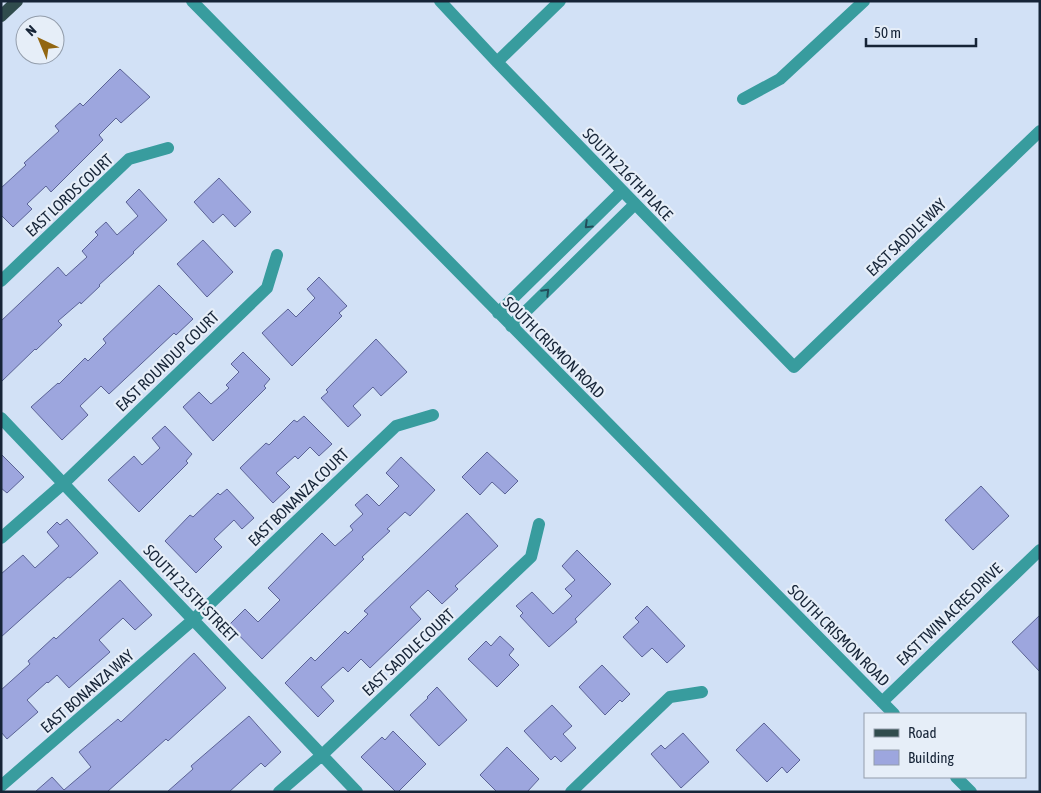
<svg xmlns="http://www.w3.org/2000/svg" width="1041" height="793" viewBox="0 0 1041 793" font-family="'Asap Condensed',sans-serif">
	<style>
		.building { fill: #9da6de; stroke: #5b6396 }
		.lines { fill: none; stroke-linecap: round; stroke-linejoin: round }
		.minor { stroke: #389c9e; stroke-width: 12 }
		.major { stroke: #304c4d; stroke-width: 12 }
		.oneway { stroke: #224e5b }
		.labels { text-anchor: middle; stroke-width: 4.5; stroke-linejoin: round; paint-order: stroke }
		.street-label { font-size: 16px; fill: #162437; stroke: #e6eef8 }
	</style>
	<rect width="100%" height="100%" fill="#d2e1f6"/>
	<!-- building -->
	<path class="building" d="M 120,69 L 150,97 L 121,123 L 116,118 L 99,135 L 103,140 L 51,192 L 46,186 L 27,204 L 32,209 L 13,227 L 1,215 L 1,188 L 26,165 L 24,163 L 59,131 L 55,126 L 80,103 L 83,106 Z
		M 219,178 L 251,212 L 235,227 L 223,214 L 213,223 L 194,202 Z
		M 139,189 L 167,220 L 133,252 L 134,253 L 99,285 L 100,286 L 81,304 L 80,302 L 58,321 L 62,325 L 36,350 L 35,349 L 1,382 L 1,321 L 58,267 L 66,276 L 87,257 L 82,251 L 98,235 L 95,232 L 106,222 L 117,235 L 138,216 L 126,202 Z
		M 203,240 L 233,272 L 207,297 L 177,264 Z
		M 319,277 L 347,306 L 339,313 L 342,316 L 292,366 L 262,333 L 288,309 L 296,317 L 315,298 L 307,289 Z
		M 159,285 L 193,319 L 176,335 L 174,333 L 109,394 L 101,386 L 80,406 L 88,415 L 62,440 L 31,407 L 58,383 L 59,384 L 85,358 L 88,361 L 106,343 L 103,339 Z
		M 376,339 L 407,372 L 381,396 L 373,387 L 353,406 L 361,415 L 348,427 L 321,398 L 328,392 L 326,390 Z
		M 243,352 L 270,379 L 264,386 L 266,388 L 213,441 L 183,407 L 199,392 L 211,404 L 229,388 L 226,385 L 239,372 L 231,364 Z
		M 304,416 L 332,444 L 319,456 L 310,447 L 298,459 L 295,456 L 276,473 L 290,487 L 273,503 L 240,468 L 266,443 L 269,445 L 294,420 L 297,422 Z
		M 165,426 L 192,454 L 186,461 L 188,463 L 139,512 L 108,480 L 134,456 L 142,465 L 160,448 L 152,438 Z
		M 487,452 L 518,481 L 505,494 L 492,482 L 480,495 L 462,477 Z
		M 1,454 L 24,477 L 7,493 L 1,488 Z
		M 401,457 L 435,490 L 410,516 L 405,512 L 387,529 L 390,531 L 362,557 L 364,559 L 262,659 L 229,625 L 245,609 L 258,622 L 280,600 L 268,588 L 322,533 L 335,546 L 353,530 L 350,526 L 363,514 L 355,505 L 367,494 L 379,506 L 399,486 L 386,473 Z
		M 981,486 L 1009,516 L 973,550 L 945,520 Z
		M 227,489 L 254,518 L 242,529 L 234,520 L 214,539 L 222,547 L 196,573 L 165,541 L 190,515 L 193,517 L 218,493 L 220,495 Z
		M 467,513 L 498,546 L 455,586 L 458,589 L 442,604 L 428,590 L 410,607 L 421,619 L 370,668 L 361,659 L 348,672 L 343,667 L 321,687 L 334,701 L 318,717 L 285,683 L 311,657 L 315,661 L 345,631 L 348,634 L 368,614 L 364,611 Z
		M 67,519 L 98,553 L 70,578 L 68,577 L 1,637 L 1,574 L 23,555 L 35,568 L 59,546 L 47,532 L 57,522 L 60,525 Z
		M 577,550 L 611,584 L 575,619 L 577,622 L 549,647 L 520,616 L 523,613 L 516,606 L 532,592 L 553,614 L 572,596 L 565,589 L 575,580 L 562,566 Z
		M 120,580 L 152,615 L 135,630 L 123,618 L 99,640 L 110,652 L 69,688 L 57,675 L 48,683 L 47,682 L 27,700 L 38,712 L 7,739 L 1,732 L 1,690 L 30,664 L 28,661 L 54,637 L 56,639 Z
		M 647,606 L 685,646 L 667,663 L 652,648 L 642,657 L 623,637 L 639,622 L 635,618 Z
		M 1040,615 L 1040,672 L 1012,642 Z
		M 500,636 L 514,649 L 509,655 L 519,665 L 497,687 L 468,659 L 486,641 L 491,646 Z
		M 194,653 L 226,688 L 168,741 L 166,739 L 107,792 L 35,792 L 52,777 L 64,790 L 91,767 L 79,752 L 118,719 L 121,722 Z
		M 602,665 L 630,694 L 622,702 L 620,700 L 605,715 L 579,687 Z
		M 437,687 L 467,720 L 439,746 L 410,715 L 428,698 L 427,697 Z
		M 552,705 L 572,726 L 563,734 L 576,748 L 561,762 L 555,756 L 551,760 L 524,731 Z
		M 249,716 L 281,752 L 265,767 L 261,763 L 229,792 L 167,792 L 193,769 L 191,766 Z
		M 764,723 L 800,760 L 787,773 L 782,767 L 767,782 L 736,750 Z
		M 393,731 L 426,764 L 398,792 L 396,792 L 361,757 L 382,737 L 385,740 Z
		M 683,733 L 709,762 L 681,788 L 651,754 L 661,745 L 665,749 Z
		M 507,747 L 539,779 L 527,792 L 497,792 L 480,775 Z"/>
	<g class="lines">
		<!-- minor -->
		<path class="minor" d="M 192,1 L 894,714
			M 440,1 L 497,62 L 794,367 L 1040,131
			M 497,62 L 560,1
			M 743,99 L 780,79 L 864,1
			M 1,281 L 129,159 L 168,148
			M 498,313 L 622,191
			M 511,326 L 635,204
			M 1,418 L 357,792
			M 1,538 L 64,483 L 267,288 L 277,255
			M 882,702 L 1040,550
			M 956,777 L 971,792
			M 1,786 L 194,619 L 396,426 L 433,415
			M 279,792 L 322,755 L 531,557 L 539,524
			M 571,792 L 670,697 L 702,692"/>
		<!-- major -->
		<path class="major" d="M 1,16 L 17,1"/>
	</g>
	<!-- one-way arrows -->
	<defs><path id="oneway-chevron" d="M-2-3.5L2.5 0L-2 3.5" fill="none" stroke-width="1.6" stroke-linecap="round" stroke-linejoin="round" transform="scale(1.25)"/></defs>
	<g class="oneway">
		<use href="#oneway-chevron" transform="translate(588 225) rotate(136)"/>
		<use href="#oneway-chevron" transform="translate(546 292) rotate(-45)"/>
	</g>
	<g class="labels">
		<!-- street labels -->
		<g class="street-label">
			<text transform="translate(628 174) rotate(46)" y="6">SOUTH 216TH PLACE</text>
			<text transform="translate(69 195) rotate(-43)" y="6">EAST LORDS COURT</text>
			<text transform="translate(906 237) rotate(-44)" y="6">EAST SADDLE WAY</text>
			<text transform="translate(554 347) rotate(45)" y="6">SOUTH CRISMON ROAD</text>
			<text transform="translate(167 361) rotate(-44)" y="6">EAST ROUNDUP COURT</text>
			<text transform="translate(298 497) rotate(-44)" y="6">EAST BONANZA COURT</text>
			<text transform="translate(191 593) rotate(46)" y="6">SOUTH 215TH STREET</text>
			<text transform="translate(949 614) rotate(-44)" y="6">EAST TWIN ACRES DRIVE</text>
			<text transform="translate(839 635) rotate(45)" y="6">SOUTH CRISMON ROAD</text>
			<text transform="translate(408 652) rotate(-43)" y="6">EAST SADDLE COURT</text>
			<text transform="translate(87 691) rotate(-41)" y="6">EAST BONANZA WAY</text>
		</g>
	</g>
	<!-- border -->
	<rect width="1041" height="793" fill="none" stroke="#162437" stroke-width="5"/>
	<!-- legend -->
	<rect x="864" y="713" width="162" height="65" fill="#e6eef8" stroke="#939dab"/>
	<rect x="874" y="729" width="25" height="8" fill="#304c4d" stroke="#939dab"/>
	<text x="908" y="738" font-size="15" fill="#162437">Road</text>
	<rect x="874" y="750" width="25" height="15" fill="#9da6de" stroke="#939dab"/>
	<text x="908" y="763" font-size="15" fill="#162437">Building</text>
	<!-- north arrow -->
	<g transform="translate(40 40) rotate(316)"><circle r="24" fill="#e6eef8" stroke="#939dab"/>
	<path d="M0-4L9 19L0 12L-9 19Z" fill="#926611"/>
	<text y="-8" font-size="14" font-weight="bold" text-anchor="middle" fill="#162437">N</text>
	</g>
	<!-- scale -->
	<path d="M866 38v8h110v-8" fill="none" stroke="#162437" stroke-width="2.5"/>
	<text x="874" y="38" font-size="15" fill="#162437" stroke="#e6eef8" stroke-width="4" paint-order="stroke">50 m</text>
</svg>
